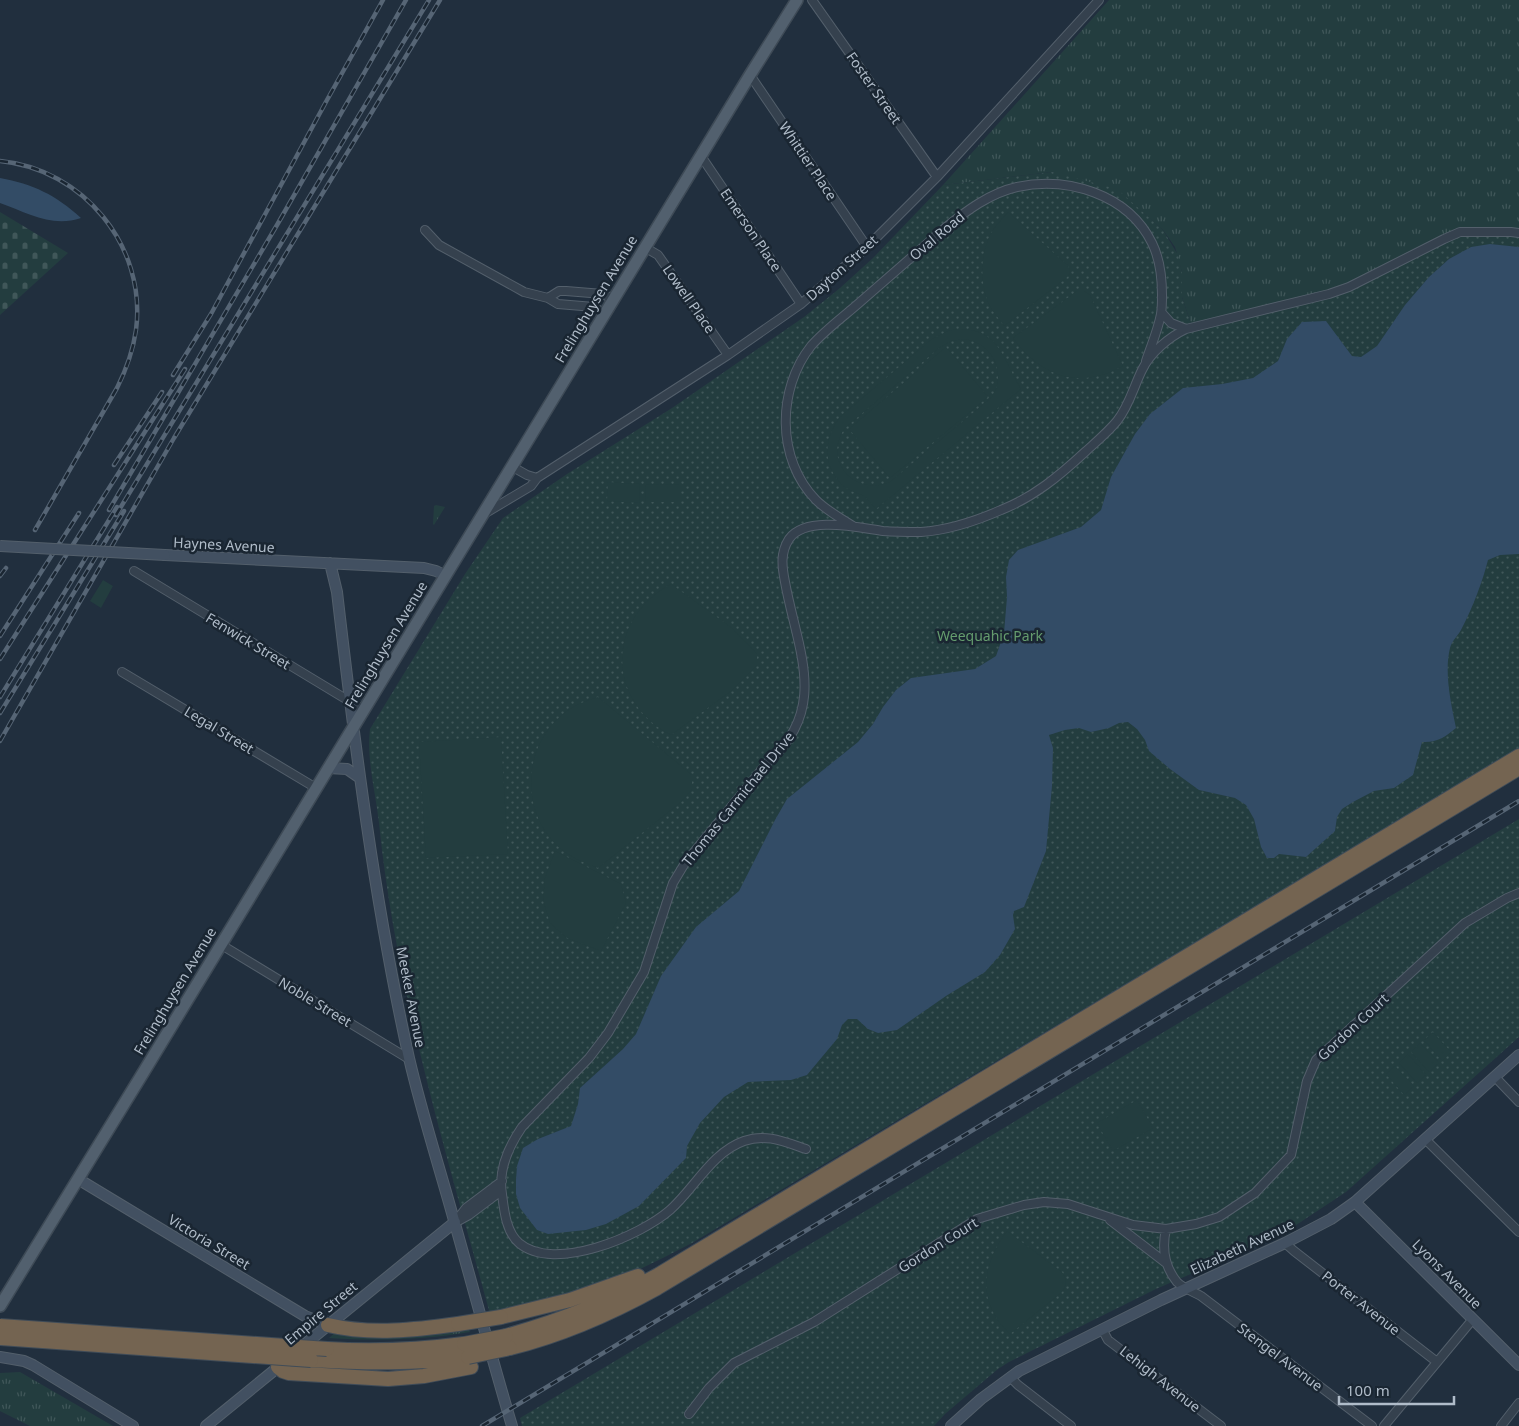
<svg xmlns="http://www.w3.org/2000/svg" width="1519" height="1426" viewBox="0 0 1519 1426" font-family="'Noto Sans',sans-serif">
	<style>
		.grass { fill: url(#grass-tufts) }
		.cemetery { fill: url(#cemetery-stones) }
		.park { fill: url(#park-dots) }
		.pitch { fill: #233d3f; fill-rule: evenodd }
		.water { fill: #334c66 }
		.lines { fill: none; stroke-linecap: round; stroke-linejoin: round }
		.street-casing { stroke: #535f6b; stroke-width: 10 }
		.secondary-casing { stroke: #535f6b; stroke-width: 12 }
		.primary-casing { stroke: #3e4a56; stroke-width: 14 }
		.highway-casing { stroke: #404c58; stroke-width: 16 }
		.street { stroke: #35414e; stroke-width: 8 }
		.secondary { stroke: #425061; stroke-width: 10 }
		.primary { stroke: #52606e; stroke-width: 11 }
		.highway { stroke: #746451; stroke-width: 14 }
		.rail-casing { stroke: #566575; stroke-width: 4.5 }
		.rail { stroke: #1a2632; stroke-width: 2.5; stroke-dasharray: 8; stroke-linecap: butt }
		.secondary-bridge-casing { stroke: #535f6b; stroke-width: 12; stroke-linecap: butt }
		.highway-bridge-casing { stroke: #404c58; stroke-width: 16; stroke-linecap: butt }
		.secondary-bridge { stroke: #425061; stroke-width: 10 }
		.highway-bridge { stroke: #746451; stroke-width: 14 }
		.labels { text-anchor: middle; stroke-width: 5; stroke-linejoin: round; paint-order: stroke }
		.street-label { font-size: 14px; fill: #b0bcc9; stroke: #1a2632 }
		.park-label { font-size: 14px; fill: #659c6e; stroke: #1a2632 }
	</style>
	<defs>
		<pattern id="grass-tufts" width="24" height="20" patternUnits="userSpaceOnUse" patternTransform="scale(1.25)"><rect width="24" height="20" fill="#233d3f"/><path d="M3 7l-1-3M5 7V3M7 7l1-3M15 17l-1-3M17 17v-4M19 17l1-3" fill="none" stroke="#405759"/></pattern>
		<pattern id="cemetery-stones" width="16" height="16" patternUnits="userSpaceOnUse" patternTransform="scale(1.25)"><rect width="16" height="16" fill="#233d3f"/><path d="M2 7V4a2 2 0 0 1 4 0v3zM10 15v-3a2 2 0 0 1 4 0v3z" fill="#405759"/></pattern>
		<pattern id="park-dots" width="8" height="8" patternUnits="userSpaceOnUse" patternTransform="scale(1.25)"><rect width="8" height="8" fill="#233d3f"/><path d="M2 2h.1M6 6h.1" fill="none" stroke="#405759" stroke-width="1.8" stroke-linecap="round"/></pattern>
	</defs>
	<rect width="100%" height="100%" fill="#212f3e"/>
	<!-- grass -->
	<path class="grass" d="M 1109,0 L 1519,0 L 1519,233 L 1349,287 L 1192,327 L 1182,297 L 1182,272 L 1175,247 L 1163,230 L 1139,209 L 1052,172 L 943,185 Z
		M 436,505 L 445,507 L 434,525 L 433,524 L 434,506 Z
		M 467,1327 L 470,1332 C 423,1340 377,1341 329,1338 L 336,1332 Z
		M 20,1372 L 113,1426 L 30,1426 L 0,1411 L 0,1373 Z"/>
	<!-- cemetery -->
	<path class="cemetery" d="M 0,212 L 68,253 L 0,315 Z"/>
	<!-- park -->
	<path class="park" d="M 1052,172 L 1117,189 L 1163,230 L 1178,255 L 1182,272 L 1182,297 L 1192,327 L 1329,294 L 1460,232 L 1519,233 L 1519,749 L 692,1243 C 655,1262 619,1281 580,1293 C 551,1302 519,1307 490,1314 C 446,1152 396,991 379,823 C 376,795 366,757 370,729 L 465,574 L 503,518 L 567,474 L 672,408 L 804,317 L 840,288 L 873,258 L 943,185 Z
		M 1519,819 L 1519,1037 L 1346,1192 L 1281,1235 L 1156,1289 L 1009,1362 L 998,1369 L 945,1414 L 934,1426 L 522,1426 L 520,1418 Z"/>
	<!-- pitch -->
	<path class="pitch" d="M 1008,212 L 1065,263 C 1072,269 1071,274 1065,279 L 1004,326 C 1000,320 996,315 992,310 C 979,288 979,252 993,230 C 997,224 1003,218 1008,212 Z
		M 1077,291 L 1084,291 L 1090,295 L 1123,366 C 1079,390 1042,377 1013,338 Z
		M 957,329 C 1000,328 1002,358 1021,389 L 876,509 C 872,505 868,498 862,495 C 856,493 850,491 845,487 C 822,468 823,439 840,417 L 932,339 L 948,331 ZM 964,339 C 993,343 1007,373 992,397 L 890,482 C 854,497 822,460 845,428 L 939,348 L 951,341 Z
		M 946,347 L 988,397 L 890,478 L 849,429 Z
		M 608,482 L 640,484 L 639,503 L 607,501 Z
		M 679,484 L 679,502 L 646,502 L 645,485 Z
		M 103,580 L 113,586 L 101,608 L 90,601 Z
		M 671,584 L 732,628 L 757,654 L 757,665 L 731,691 L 671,735 C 606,701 606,619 671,584 Z
		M 598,697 L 692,775 L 692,789 L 681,802 L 598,868 C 585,863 572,858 561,849 C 521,815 521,750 561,716 C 571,706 585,701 598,697 Z
		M 501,737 L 508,854 L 426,858 L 419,742 Z
		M 555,851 L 621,884 L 626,903 L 601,951 L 567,938 L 550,923 L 543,900 L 545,878 Z
		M 1433,1032 L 1451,1052 L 1442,1061 L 1424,1040 Z
		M 1420,1043 L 1439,1063 L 1429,1072 L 1411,1052 Z
		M 1408,1054 L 1426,1075 L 1417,1083 L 1399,1063 Z
		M 1395,1066 L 1414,1086 L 1404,1095 L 1386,1074 Z
		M 1137,1100 L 1153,1128 L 1113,1151 L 1097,1123 Z
		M 1007,1231 L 1062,1272 C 1067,1280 1067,1284 1062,1292 L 1010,1334 C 976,1302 982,1265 1007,1231 Z"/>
	<!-- water -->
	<path class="water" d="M 0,178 C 33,184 56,195 81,218 C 52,228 28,213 0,203 Z
		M 1490,244 L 1519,247 L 1519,554 L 1500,555 L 1488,560 C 1482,583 1473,607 1462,628 C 1459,635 1452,640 1450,648 C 1444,673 1451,703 1456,728 C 1445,737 1437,743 1422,742 L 1413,775 L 1394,788 L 1374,791 L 1353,802 L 1342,809 L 1337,817 L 1335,831 L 1306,857 L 1279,854 L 1274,858 L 1267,858 L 1261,847 L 1254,819 L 1246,805 L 1235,798 L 1199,790 L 1170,769 L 1149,751 L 1145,740 L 1137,729 L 1128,722 L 1119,723 L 1109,728 L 1091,732 L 1079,728 L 1065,730 L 1049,735 L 1053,748 L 1052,786 L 1046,851 L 1024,907 L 1014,911 L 1013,915 L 1015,929 L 1000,955 L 985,972 L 946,996 L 897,1030 L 878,1033 L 868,1029 L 857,1019 L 848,1019 L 842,1025 L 837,1039 L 807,1075 L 791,1080 L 748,1082 L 724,1097 L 700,1123 L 687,1146 L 686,1158 L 639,1206 L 606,1224 L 586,1230 L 548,1234 L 537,1230 L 520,1208 L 516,1194 L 516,1180 L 517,1166 L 523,1148 L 538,1139 L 571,1126 L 578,1104 L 580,1088 L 623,1049 L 636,1034 L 661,976 L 696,927 L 739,891 L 775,820 L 787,799 L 858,742 L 873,724 L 883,707 L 896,690 L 911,678 L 975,669 L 996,656 L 1004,633 L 1007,597 L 1006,577 L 1009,560 L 1018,550 L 1081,527 L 1101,510 L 1111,477 L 1135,434 L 1150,414 L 1183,388 L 1222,384 L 1253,378 L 1278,361 L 1287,339 L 1302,322 L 1326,321 L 1352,356 L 1361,357 L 1377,346 L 1405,305 L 1429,277 L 1449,259 L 1471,247 Z"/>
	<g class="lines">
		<defs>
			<path id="street" d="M 812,0 L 937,177
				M 750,75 L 867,247
				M 701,156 L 801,304
				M 425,230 L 439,245 L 524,292 L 548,298 L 558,304 L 594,307 L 605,314
				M 646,248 L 658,255 L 728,355
				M 548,298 L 559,291 L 566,291 L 603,294 L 614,300
				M 1162,313 L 1171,323 L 1186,329
				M 511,466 L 527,475 L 537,478
				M 484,514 L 531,486 L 537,478 L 728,355 L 801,304 L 867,247 L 937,177 L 1099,0
				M 853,526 C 840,518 826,510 816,500 C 776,459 777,389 811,346 C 825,330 843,317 859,303 C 888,278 916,253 945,228 C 966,211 990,193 1017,187 C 1067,176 1128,194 1152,243 C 1160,259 1162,277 1162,295 C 1162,301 1162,308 1161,314 C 1158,330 1151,346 1146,361
				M 134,571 L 364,710
				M 122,672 L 316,788
				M 220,944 L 409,1059
				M 1495,1077 L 1519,1102
				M 1425,1139 L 1519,1232
				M 806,1149 C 785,1142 766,1133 744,1141 C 712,1152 694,1189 670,1210 C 640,1236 554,1273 519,1243 C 506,1232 504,1210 502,1194 C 498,1170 509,1146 522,1127 L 589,1058 L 608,1033 L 644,972 L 673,883 L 685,863 L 768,762 C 830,708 797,649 785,582 C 782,567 780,553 789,539 C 806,515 860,528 883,531 C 896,532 909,532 921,532 C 949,530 976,521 1001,510 C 1034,497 1059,476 1085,452 C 1096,442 1108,432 1117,421 C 1129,406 1134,386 1142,370 C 1150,353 1169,337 1186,329 L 1329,294 L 1349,287 L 1444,239 L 1460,232 L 1511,232 L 1519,233
				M 1110,1220 L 1166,1263
				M 458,1221 L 469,1215 L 501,1191
				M 455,1222 L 466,1208 L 502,1181
				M 1166,1229 C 1162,1247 1164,1266 1177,1282 C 1183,1288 1194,1292 1201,1296 L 1372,1426
				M 1285,1243 L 1294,1251 L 1437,1362
				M 1102,1329 L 1108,1340 L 1221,1426
				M 1010,1377 L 1018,1385 L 1071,1426
				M 689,1414 L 709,1388 L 734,1363 L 814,1322 L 977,1219 L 1024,1205 L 1044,1202 L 1068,1204 L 1133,1225 L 1166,1229 L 1196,1224 L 1219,1217 L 1255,1193 L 1291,1155 L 1307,1081 L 1316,1060 L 1465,923 L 1507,898 L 1519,893
				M 1384,1426 L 1473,1319
				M 1501,1426 L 1519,1403"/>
			<path id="secondary" d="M 165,555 L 424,568 L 436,571 L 446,576
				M 330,563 L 337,592 C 355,748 375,905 409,1058 C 422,1114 440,1169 455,1224 C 474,1291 492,1359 512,1426
				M 328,768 L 347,769 L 360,778
				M 78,1179 L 305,1316 L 328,1325
				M 1355,1202 L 1519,1365
				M 299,1349 L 455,1222
				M 0,1357 L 24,1361 L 33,1365 L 133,1426
				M 206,1426 L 282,1364
				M 951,1426 L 981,1399 L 1019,1371 L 1161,1300 L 1285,1243 L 1331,1219 L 1355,1202 L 1519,1055"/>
			<path id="primary" d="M 0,1306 L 143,1073 L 750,75 L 797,0"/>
			<path id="highway" d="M 501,1317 L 570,1300 L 638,1276
				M 328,1325 C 370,1335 416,1330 458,1324
				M 506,1336 C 559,1321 610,1302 658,1275 L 1519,756
				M 510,1348 C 562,1335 610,1314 657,1288 L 1519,768
				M 327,1349 C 374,1352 418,1350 464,1344
				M 311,1360 C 364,1363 415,1364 468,1357
				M 278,1367 L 283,1371 L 289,1373 L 388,1379 L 424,1376 L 471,1367"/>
		</defs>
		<!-- street casing -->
		<use href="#street" class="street-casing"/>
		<!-- secondary casing -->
		<use href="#secondary" class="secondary-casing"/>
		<!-- primary casing -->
		<use href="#primary" class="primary-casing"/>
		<!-- highway casing -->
		<use href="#highway" class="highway-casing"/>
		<!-- street -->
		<use href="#street" class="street"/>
		<!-- secondary -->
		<use href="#secondary" class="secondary"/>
		<!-- primary -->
		<use href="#primary" class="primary"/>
		<!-- highway -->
		<use href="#highway" class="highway"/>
		<defs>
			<path id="rail" d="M 0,161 C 83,169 147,246 136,330 C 133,351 126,370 117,388 L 35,530
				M 173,375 L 211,314 L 327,100 L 383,0
				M 114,465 L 162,392
				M 109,510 L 277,225 L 406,0
				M 116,515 L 429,0
				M 0,576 L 6,568
				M 0,636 L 79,513
				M 0,659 L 185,369
				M 0,697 L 117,507
				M 0,713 L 124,511
				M 0,741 L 174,438 L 440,0
				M 482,1426 L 1519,801"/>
		</defs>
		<!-- rail casing -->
		<use href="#rail" class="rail-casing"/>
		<!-- rail -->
		<use href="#rail" class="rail"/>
		<defs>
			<path id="secondary-bridge" d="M 0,546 L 165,555"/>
			<path id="highway-bridge" d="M 458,1324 L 501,1317
				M 0,1326 L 327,1349
				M 0,1338 L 311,1360
				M 464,1344 L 506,1336
				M 468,1357 L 510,1348"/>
		</defs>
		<!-- secondary-bridge casing -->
		<use href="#secondary-bridge" class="secondary-bridge-casing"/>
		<!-- highway-bridge casing -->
		<use href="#highway-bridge" class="highway-bridge-casing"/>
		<!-- secondary-bridge -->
		<use href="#secondary-bridge" class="secondary-bridge"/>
		<!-- highway-bridge -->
		<use href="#highway-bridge" class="highway-bridge"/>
	</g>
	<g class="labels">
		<!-- street labels -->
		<g class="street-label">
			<text transform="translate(874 88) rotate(55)" y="5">Foster Street</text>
			<text transform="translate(808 161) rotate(56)" y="5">Whittier Place</text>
			<text transform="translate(751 230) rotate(56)" y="5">Emerson Place</text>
			<text transform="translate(937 236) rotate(-40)" y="5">Oval Road</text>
			<text transform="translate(842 268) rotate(-42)" y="5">Dayton Street</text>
			<text transform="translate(596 299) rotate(-59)" y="5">Frelinghuysen Avenue</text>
			<text transform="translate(689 299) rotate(55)" y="5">Lowell Place</text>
			<text transform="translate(224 545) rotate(3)" y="5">Haynes Avenue</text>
			<text transform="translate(248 641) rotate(31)" y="5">Fenwick Street</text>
			<text transform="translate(386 645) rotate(-59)" y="5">Frelinghuysen Avenue</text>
			<text transform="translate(219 730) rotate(31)" y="5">Legal Street</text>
			<text transform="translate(738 799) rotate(-51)" y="5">Thomas Carmichael Drive</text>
			<text transform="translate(175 991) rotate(-59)" y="5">Frelinghuysen Avenue</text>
			<text transform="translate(411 997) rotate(79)" y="5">Meeker Avenue</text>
			<text transform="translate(315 1002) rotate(31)" y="5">Noble Street</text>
			<text transform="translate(1353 1027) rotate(-43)" y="5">Gordon Court</text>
			<text transform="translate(209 1242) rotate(31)" y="5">Victoria Street</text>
			<text transform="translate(938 1245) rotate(-32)" y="5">Gordon Court</text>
			<text transform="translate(1242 1247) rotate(-25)" y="5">Elizabeth Avenue</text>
			<text transform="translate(1447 1274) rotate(45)" y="5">Lyons Avenue</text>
			<text transform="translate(1361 1303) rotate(38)" y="5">Porter Avenue</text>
			<text transform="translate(321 1313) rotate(-40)" y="5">Empire Street</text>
			<text transform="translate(1280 1357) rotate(37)" y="5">Stengel Avenue</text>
			<text transform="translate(1160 1379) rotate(38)" y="5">Lehigh Avenue</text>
		</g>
		<!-- park labels -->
		<g class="park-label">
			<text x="990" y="641">Weequahic Park</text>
		</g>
	</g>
	<!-- scale -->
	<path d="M1339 1396v8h115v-8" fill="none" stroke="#b0bcc9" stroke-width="2.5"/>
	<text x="1346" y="1396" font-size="15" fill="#b0bcc9" stroke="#1a2632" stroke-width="4" paint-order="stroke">100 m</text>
</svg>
